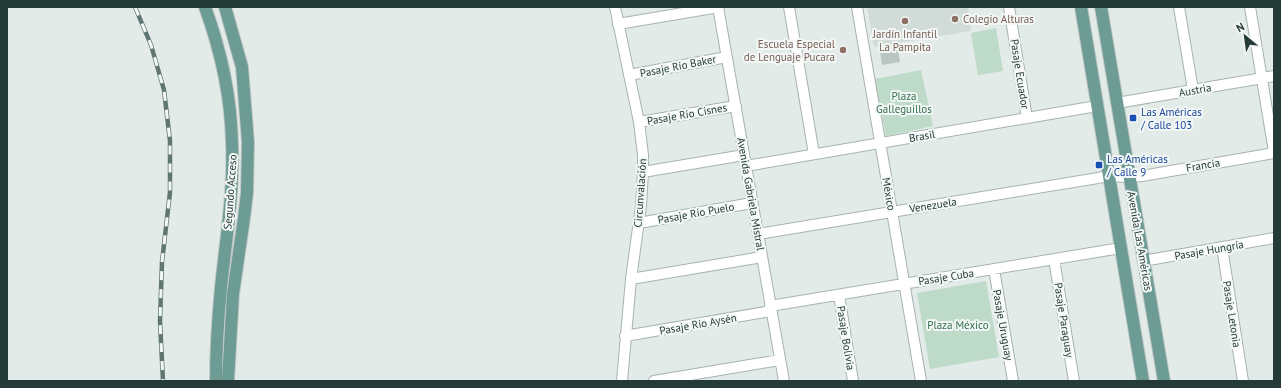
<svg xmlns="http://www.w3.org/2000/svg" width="1281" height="388" viewBox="0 0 1281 388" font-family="'PT Sans',sans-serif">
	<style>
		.built { fill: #d1dbd7 }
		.green { fill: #bedac8 }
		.building { fill: #b9c6c2 }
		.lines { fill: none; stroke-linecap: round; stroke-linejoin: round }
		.street-casing { stroke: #a6b3af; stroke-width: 12 }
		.primary-casing { stroke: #c2c8c7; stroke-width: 14 }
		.street { stroke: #fff; stroke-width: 10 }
		.primary { stroke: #6c9c94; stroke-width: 12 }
		.rail-casing { stroke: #5f7672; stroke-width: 4.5 }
		.rail { stroke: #f3f8f6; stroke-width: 3; stroke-dasharray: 9; stroke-linecap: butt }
		.education-dot { fill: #8d6e63; stroke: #f3f8f6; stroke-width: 1.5 }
		.transit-dot { fill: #1a4fb4; stroke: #f3f8f6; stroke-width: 1.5 }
		.labels { text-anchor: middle; stroke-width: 4; stroke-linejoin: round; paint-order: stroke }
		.education-label { font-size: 11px; fill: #785e54; stroke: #f3f8f6; text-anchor: start }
		.street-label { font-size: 11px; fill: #253b37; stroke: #f3f8f6 }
		.park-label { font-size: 11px; fill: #336e4f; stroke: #f3f8f6 }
		.transit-label { font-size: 11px; fill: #164399; stroke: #f3f8f6; text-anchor: start }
	</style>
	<rect width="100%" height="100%" fill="#e3ebe8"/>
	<!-- built -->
	<path class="built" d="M 867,7 L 968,7 L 971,31 L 874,47 Z"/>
	<!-- green -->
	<path class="green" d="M 996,28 L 1003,71 L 978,75 L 971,33 Z
		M 921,70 L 933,126 L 886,136 L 875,79 Z
		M 986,281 L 999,357 L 930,369 L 917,293 Z"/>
	<!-- building -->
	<path class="building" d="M 898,50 L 900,62 L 882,65 L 880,52 Z"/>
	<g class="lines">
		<defs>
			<path id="street" d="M 615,7 L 639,122 L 643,155 L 643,172 L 641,206 L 631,279 L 622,381
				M 718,7 L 784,381
				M 789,7 L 814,154
				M 857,7 L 921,381
				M 1009,7 L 1027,118
				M 1179,7 L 1193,90
				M 1250,7 L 1274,152
				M 618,24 L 719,7
				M 629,75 L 727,57
				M 1117,103 L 1274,76
				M 639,122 L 736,106
				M 746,166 L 1097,106
				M 643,172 L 744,155
				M 639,223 L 752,203
				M 758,234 L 1098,178 C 1112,175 1127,178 1142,176 L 1274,153
				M 1222,247 L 1243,381
				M 1054,259 L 1074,381
				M 1143,261 L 1274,238
				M 994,269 L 1013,381
				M 631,279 L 762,257
				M 839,295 L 853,381
				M 770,306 L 1121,248
				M 625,336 L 771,311
				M 654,381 L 780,360"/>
			<path id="primary" d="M 205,7 C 221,51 231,96 232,143 C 234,191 226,239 221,287 C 218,318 216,350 216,381
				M 225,7 L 242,67 L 248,142 L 247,193 L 244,218 L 233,294 L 228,381
				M 1081,7 L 1143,381
				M 1101,7 L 1164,381"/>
		</defs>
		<!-- street casing -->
		<use href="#street" class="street-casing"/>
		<!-- primary casing -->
		<use href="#primary" class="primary-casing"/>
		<!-- street -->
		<use href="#street" class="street"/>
		<!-- primary -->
		<use href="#primary" class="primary"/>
		<defs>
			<path id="rail" d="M 135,7 L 151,45 L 164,90 L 170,141 L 170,192 L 162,262 L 160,321 L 163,381"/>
		</defs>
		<!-- rail casing -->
		<use href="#rail" class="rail-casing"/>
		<!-- rail -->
		<use href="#rail" class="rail"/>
	</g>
	<!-- markers -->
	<g class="education-dot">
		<circle cx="955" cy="19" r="4"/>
		<circle cx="905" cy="21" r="4"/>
		<circle cx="843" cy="50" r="4"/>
	</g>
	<g class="transit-dot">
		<rect x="1129" y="114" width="8" height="8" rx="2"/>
		<rect x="1095" y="161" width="8" height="8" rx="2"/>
	</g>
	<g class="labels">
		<!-- education labels -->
		<g class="education-label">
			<text x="963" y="23">Colegio Alturas</text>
			<text x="905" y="38" text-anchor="middle">Jardín Infantil<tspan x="905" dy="13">La Pampita</tspan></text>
			<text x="835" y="48" text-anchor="end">Escuela Especial<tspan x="835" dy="13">de Lenguaje Pucara</tspan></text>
		</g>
		<!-- street labels -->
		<g class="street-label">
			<text transform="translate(678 66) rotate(-11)" y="4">Pasaje Río Baker</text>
			<text transform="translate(1020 74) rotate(81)" y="4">Pasaje Ecuador</text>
			<text transform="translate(1195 90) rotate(-10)" y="4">Austria</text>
			<text transform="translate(687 114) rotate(-10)" y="4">Pasaje Río Cisnes</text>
			<text transform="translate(922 136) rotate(-10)" y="4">Brasil</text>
			<text transform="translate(1203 165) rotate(-10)" y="4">Francia</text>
			<text transform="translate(230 192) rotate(-86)" y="4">Segundo Acceso</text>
			<text transform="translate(640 193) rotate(-86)" y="4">Circunvalación</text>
			<text transform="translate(751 194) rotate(80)" y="4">Avenida Gabriela Mistral</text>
			<text transform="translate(889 194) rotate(80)" y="4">México</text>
			<text transform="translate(933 205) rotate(-9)" y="4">Venezuela</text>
			<text transform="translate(696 213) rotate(-10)" y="4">Pasaje Río Puelo</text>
			<text transform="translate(1140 241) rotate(80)" y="4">Avenida Las Américas</text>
			<text transform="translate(1209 250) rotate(-10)" y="4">Pasaje Hungría</text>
			<text transform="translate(946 277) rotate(-9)" y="4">Pasaje Cuba</text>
			<text transform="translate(1232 314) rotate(81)" y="4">Pasaje Letonia</text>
			<text transform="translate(1064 320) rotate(81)" y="4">Pasaje Paraguay</text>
			<text transform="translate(698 324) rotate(-10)" y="4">Pasaje Río Aysén</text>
			<text transform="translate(1003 325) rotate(80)" y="4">Pasaje Uruguay</text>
			<text transform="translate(846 338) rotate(81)" y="4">Pasaje Bolivia</text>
		</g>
		<!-- park labels -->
		<g class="park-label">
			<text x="904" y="100">Plaza<tspan x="904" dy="13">Galleguillos</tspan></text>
			<text x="958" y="329">Plaza México</text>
		</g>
		<!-- transit labels -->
		<g class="transit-label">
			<text x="1141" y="116">Las Américas<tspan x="1141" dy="13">/ Calle 103</tspan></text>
			<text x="1107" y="163">Las Américas<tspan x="1107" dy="13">/ Calle 9</tspan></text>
		</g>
	</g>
	<!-- border -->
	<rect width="1281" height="388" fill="none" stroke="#253b37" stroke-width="16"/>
	<!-- north arrow -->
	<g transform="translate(1245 36) rotate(331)" stroke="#f3f8f6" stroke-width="3" paint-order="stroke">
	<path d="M0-3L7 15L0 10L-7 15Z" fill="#253b37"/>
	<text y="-6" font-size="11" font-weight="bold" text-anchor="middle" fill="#253b37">N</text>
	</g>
</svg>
